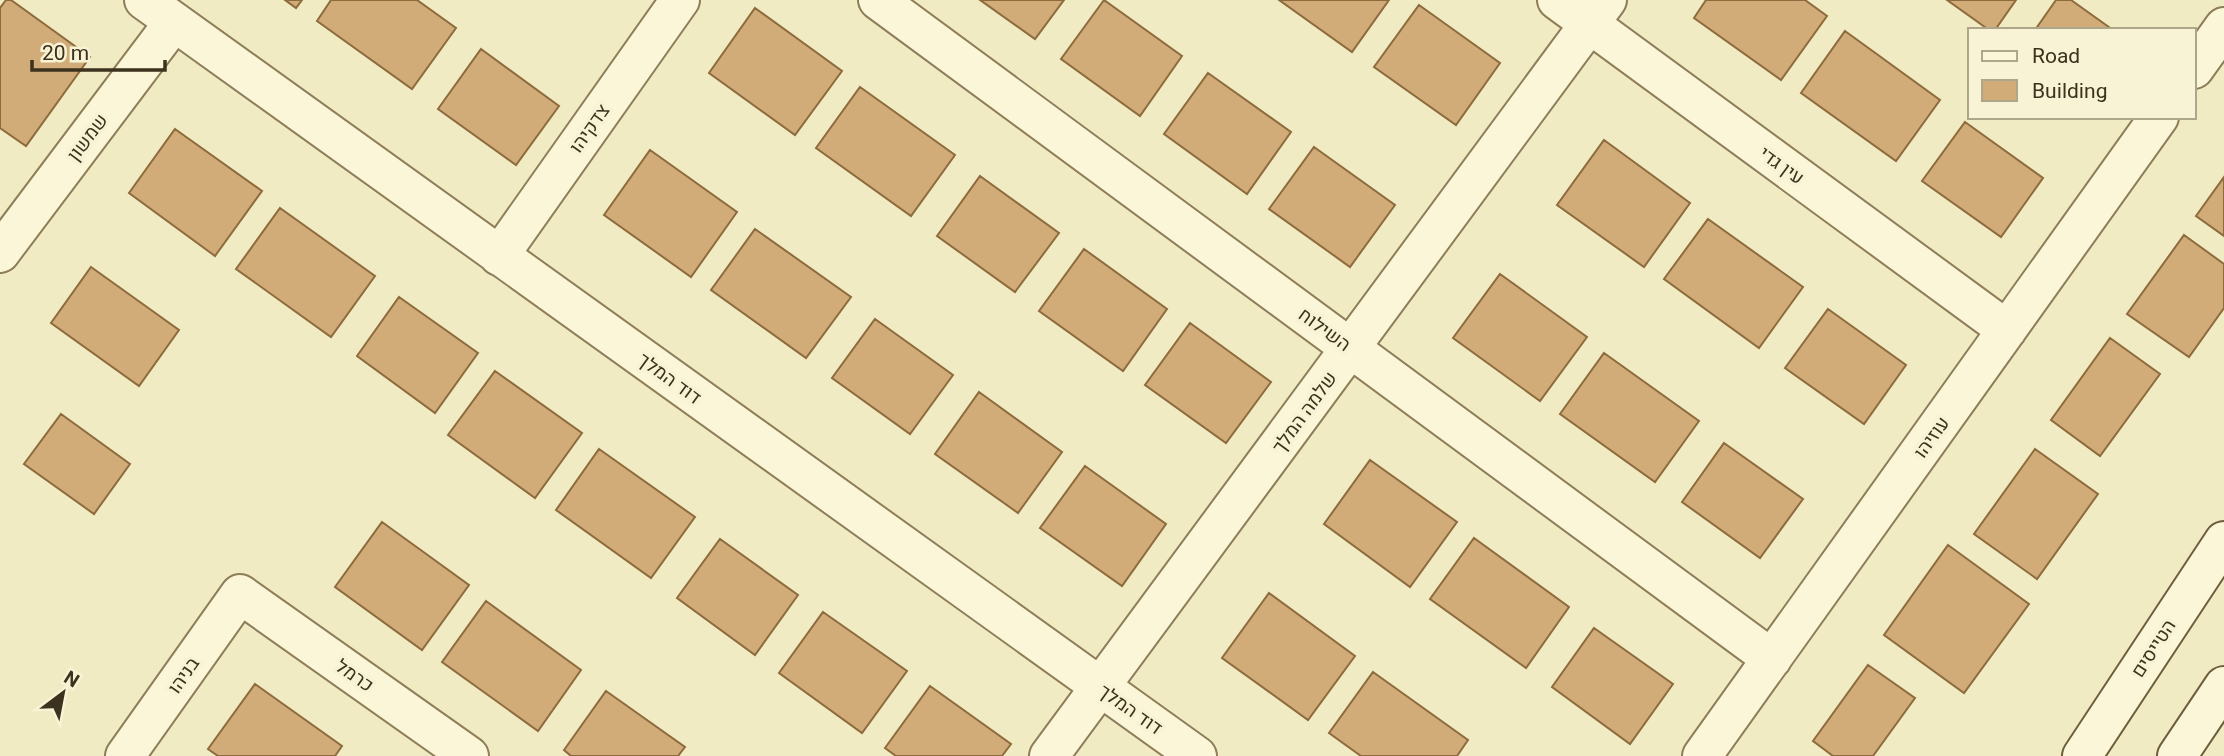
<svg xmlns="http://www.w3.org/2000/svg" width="2224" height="756" viewBox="0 0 2224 756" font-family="Georgia,Heebo,serif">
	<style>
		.building { fill: #d1ac78; stroke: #8d6b3d; stroke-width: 2 }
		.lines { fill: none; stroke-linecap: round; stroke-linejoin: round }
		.minor-casing { stroke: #8d7d59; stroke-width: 42 }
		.tertiary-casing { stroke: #8d7d59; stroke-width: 42 }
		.secondary-casing { stroke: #6e5e3c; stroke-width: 42 }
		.minor { stroke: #fbf6d8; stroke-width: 38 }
		.tertiary { stroke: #fbf6d8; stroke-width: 38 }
		.secondary { stroke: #fbf6d8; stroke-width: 38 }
		.labels { text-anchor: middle; stroke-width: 7; stroke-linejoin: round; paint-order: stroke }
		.street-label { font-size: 19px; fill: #3c321e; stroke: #f8f3d4 }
	</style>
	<rect width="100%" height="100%" fill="#f1ebc4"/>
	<!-- building -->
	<path class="building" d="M 6,0 L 11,0 L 90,57 L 26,146 L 0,128 L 0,8 Z
		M 285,0 L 302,0 L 296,8 Z
		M 331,0 L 417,0 L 456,28 L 412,89 L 317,21 Z
		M 980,0 L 1064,0 L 1035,39 Z
		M 1104,0 L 1182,56 L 1140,116 L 1061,59 Z
		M 1279,0 L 1389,0 L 1352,52 Z
		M 1706,0 L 1805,0 L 1827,16 L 1781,80 L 1694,18 Z
		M 1947,0 L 2016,0 L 1995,30 L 1989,30 Z
		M 2056,0 L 2071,0 L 2113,30 L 2035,30 Z
		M 1419,5 L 1500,63 L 1456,125 L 1374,67 Z
		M 755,8 L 842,71 L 795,135 L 709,73 Z
		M 1845,31 L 1940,100 L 1896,161 L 1801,93 Z
		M 481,49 L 559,106 L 516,165 L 438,109 Z
		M 1208,73 L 1291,132 L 1247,194 L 1164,134 Z
		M 860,87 L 955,155 L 911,216 L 816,148 Z
		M 1965,122 L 2043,178 L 2001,237 L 1922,181 Z
		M 175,129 L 262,191 L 215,256 L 129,193 Z
		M 1604,140 L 1690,203 L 1644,267 L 1557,205 Z
		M 1314,147 L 1395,205 L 1350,267 L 1269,209 Z
		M 650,150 L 737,212 L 691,277 L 604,215 Z
		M 980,176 L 1059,233 L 1015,292 L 937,236 Z
		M 2224,177 L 2224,236 L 2196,216 Z
		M 280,208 L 375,276 L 331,337 L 236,269 Z
		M 1708,219 L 1803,287 L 1759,348 L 1664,279 Z
		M 755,229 L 851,297 L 806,358 L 711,290 Z
		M 2184,235 L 2224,264 L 2224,308 L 2189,357 L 2127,314 Z
		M 1084,249 L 1167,309 L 1123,371 L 1039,311 Z
		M 91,267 L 179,330 L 139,386 L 51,323 Z
		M 1500,274 L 1587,337 L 1540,401 L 1453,338 Z
		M 399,297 L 478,353 L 435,413 L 357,356 Z
		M 1828,309 L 1906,365 L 1864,424 L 1785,368 Z
		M 875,319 L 953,375 L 910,434 L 832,378 Z
		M 1190,323 L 1271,382 L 1226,443 L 1145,385 Z
		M 2110,338 L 2160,374 L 2100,456 L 2051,420 Z
		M 1604,353 L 1699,421 L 1655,482 L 1560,414 Z
		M 495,371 L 582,433 L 535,498 L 448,435 Z
		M 979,392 L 1062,452 L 1018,513 L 935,454 Z
		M 61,414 L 130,464 L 94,514 L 24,464 Z
		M 1724,443 L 1803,499 L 1760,558 L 1682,502 Z
		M 599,449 L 695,517 L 651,578 L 556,510 Z
		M 2035,449 L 2098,494 L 2037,579 L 1974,534 Z
		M 1370,460 L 1457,522 L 1410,587 L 1324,524 Z
		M 1085,466 L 1166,524 L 1122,586 L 1040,528 Z
		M 382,522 L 469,585 L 422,650 L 335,587 Z
		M 1474,538 L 1569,607 L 1526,668 L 1430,599 Z
		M 720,539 L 798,595 L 755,655 L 677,598 Z
		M 1948,545 L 2029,604 L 1964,693 L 1884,635 Z
		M 1269,593 L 1355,656 L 1308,720 L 1222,658 Z
		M 486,601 L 581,670 L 538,731 L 442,662 Z
		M 823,612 L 907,671 L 862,733 L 779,673 Z
		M 1594,628 L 1673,684 L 1630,744 L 1552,687 Z
		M 1868,665 L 1915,698 L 1873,756 L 1833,756 L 1813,741 Z
		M 1373,672 L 1468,740 L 1457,756 L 1361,756 L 1329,733 Z
		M 255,684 L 342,746 L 335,756 L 218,756 L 208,749 Z
		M 930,686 L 1011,744 L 1002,756 L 896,756 L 885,748 Z
		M 606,691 L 685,747 L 678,756 L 571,756 L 564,750 Z"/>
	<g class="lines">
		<defs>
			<path id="minor" d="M 878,0 L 1772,659
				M 1557,0 L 2007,330
				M 2194,69 L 2224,27
				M 0,253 L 174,22
				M 499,256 L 680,0
				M 125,756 L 240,594 L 469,756
				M 1049,756 L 1607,0
				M 1702,756 L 2159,117"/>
			<path id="tertiary" d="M 144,0 L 1197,756"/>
			<path id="secondary" d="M 2082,756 L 2224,541
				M 2177,756 L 2224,686"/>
		</defs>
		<!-- minor casing -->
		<use href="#minor" class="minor-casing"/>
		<!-- tertiary casing -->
		<use href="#tertiary" class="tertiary-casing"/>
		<!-- secondary casing -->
		<use href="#secondary" class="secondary-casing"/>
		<!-- minor -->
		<use href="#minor" class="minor"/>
		<!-- tertiary -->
		<use href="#tertiary" class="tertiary"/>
		<!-- secondary -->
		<use href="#secondary" class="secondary"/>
	</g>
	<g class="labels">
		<!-- street labels -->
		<g class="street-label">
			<text transform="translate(589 128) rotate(-55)" y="7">צדקיהו</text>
			<text transform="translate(87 137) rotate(-53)" y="7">שמשון</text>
			<text transform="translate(1782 165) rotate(36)" y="7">עין גדי</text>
			<text transform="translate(1325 329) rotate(36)" y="7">השילוח</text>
			<text transform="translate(670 378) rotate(36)" y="7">דוד המלך</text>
			<text transform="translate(1304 412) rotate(-54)" y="7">שלמה המלך</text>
			<text transform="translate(1931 437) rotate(-54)" y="7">עוזיהו</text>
			<text transform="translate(2153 648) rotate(-57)" y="7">הטייסים</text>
			<text transform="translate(183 675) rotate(-55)" y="7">בניהו</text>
			<text transform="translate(355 675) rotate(35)" y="7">כרמל</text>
			<text transform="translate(1131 709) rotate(35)" y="7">דוד המלך</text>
		</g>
	</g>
	<!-- legend -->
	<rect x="1968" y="28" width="228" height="91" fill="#f8f3d4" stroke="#ada68b" stroke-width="2"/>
	<rect x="1982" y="51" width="35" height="10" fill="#fbf6d8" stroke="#ada68b" stroke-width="2"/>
	<text x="2032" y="63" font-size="21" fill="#3c321e">Road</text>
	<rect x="1982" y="80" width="35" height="21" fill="#d1ac78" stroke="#ada68b" stroke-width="2"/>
	<text x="2032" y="98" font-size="21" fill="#3c321e">Building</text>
	<!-- north arrow -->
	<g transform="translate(63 693) rotate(32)" stroke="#f8f3d4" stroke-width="5" paint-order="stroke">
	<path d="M0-5L12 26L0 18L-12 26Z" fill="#3c321e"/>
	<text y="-10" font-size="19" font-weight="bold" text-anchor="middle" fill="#3c321e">N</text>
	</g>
	<!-- scale -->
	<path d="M32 60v10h133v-10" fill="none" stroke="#3c321e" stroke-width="3.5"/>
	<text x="42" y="60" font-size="21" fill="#3c321e" stroke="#f8f3d4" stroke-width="5" paint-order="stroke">20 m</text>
</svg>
